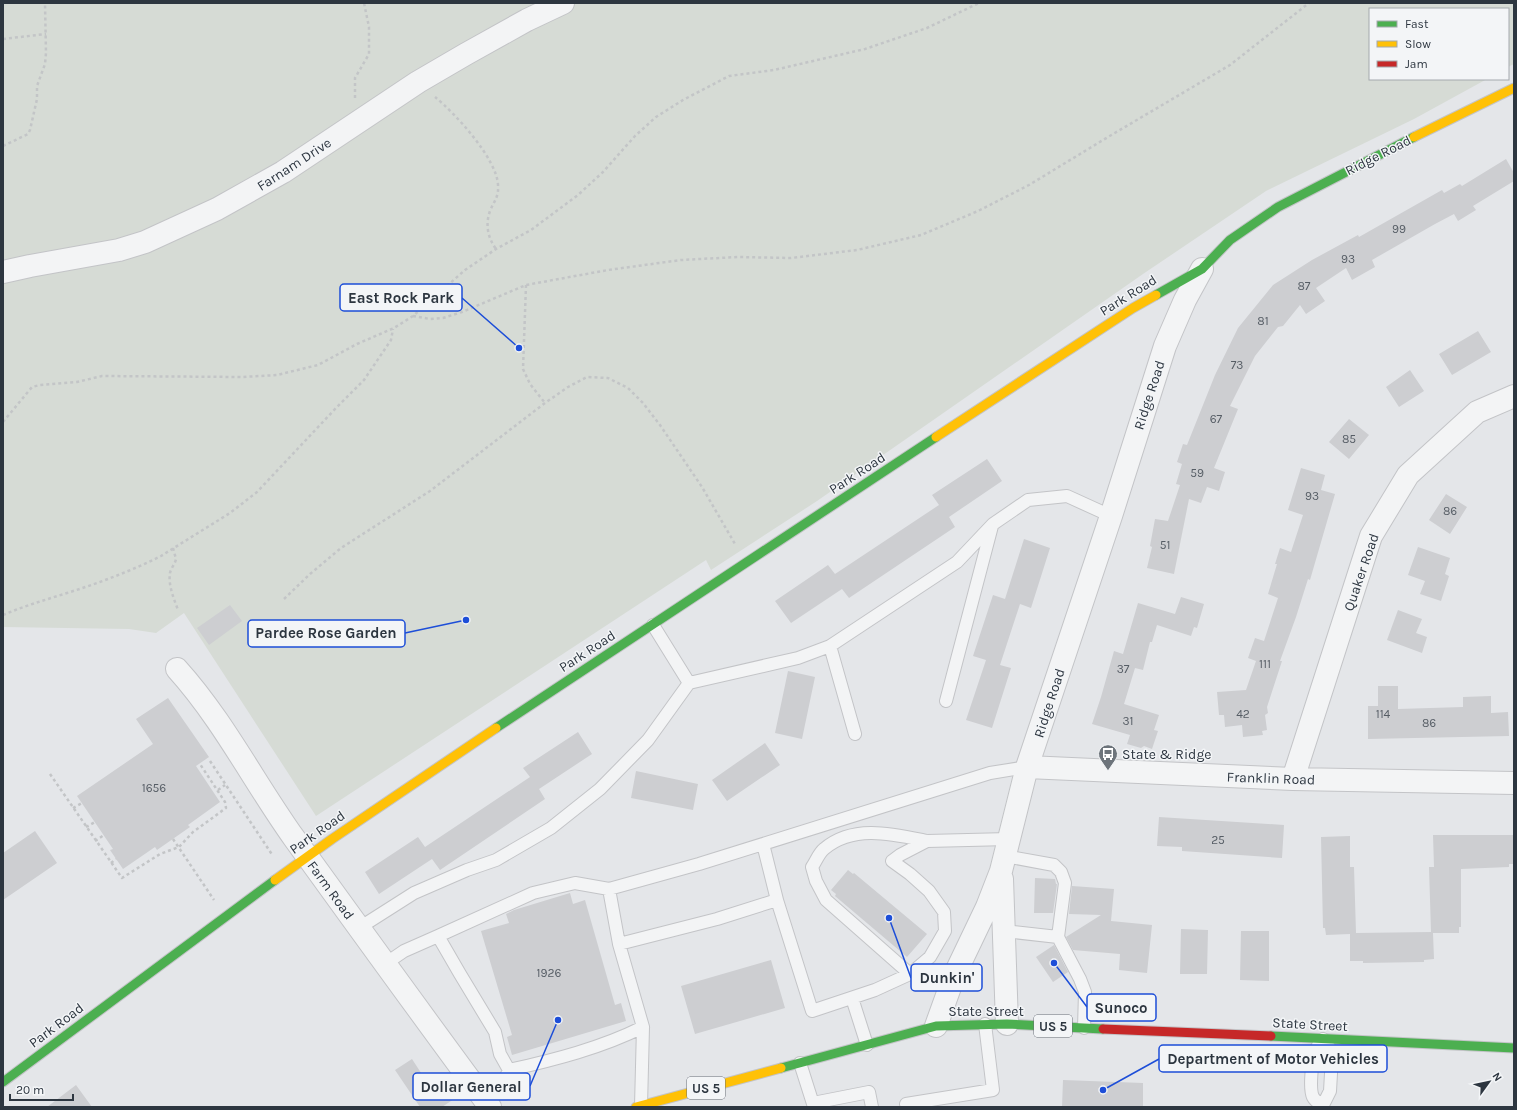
<svg xmlns="http://www.w3.org/2000/svg" width="1517" height="1110" viewBox="0 0 1517 1110" font-family="Karla,sans-serif">
	<style>
		.green { fill: #d6dbd5 }
		.building { fill: #cdced1 }
		.lines { fill: none; stroke-linecap: round; stroke-linejoin: round }
		.lane-casing { stroke: #c3c4c7; stroke-width: 14 }
		.street-casing { stroke: #c3c4c7; stroke-width: 24 }
		.fast-casing { stroke: #c3c4c7; stroke-width: 11 }
		.slow-casing { stroke: #c3c4c7; stroke-width: 11 }
		.jam-casing { stroke: #c3c4c7; stroke-width: 11 }
		.path { stroke: #c3c5c7; stroke-width: 2.5; stroke-dasharray: 3 3; stroke-linecap: butt }
		.lane { stroke: #f3f4f5; stroke-width: 12 }
		.street { stroke: #f3f4f5; stroke-width: 22 }
		.fast { stroke: #4caf50; stroke-width: 9 }
		.slow { stroke: #ffc107; stroke-width: 9 }
		.jam { stroke: #c62828; stroke-width: 9 }
		.labels { text-anchor: middle; stroke-width: 3; stroke-linejoin: round; paint-order: stroke }
		.number-label { font-size: 12px; fill: #565d65 }
		.shield { fill: #f3f5f7; stroke: #686f77; stroke-width: 1 }
		.shield-label { font-size: 13px; font-weight: bold; fill: #2d3640 }
		.street-label { font-size: 14px; fill: #2d3640; stroke: #f3f5f7 }
		.poi-label { font-size: 14px; fill: #2d3640; stroke: #f3f5f7; text-anchor: start }
		.leader { fill: none; stroke: #1d4ed8; stroke-width: 1.5 }
		.callout-dot { fill: #1d4ed8; stroke: #f3f5f7; stroke-width: 1.5 }
		.callout { fill: #f3f5f7; stroke: #1d4ed8; stroke-width: 1.5 }
		.callout-label { font-size: 15px; text-anchor: middle; font-weight: bold; fill: #2d3640 }
	</style>
	<rect width="100%" height="100%" fill="#e4e6e9"/>
	<!-- green -->
	<path class="green" d="M 3,3 L 1514,3 L 1514,64 L 1508,67 L 1508,9 L 1370,9 L 1370,79 L 1487,79 L 1414,119 L 1266,191 L 1143,274 L 817,501 L 711,570 L 706,560 L 316,816 L 184,613 L 156,633 L 129,629 L 3,627 Z"/>
	<!-- building -->
	<path class="building" d="M 1506,159 L 1514,173 L 1514,181 L 1473,206 L 1476,210 L 1458,221 L 1454,214 L 1435,224 L 1372,260 L 1375,267 L 1352,280 L 1346,268 L 1316,288 L 1325,301 L 1306,314 L 1300,305 L 1283,326 L 1278,327 L 1255,356 L 1230,406 L 1238,409 L 1214,468 L 1225,472 L 1219,491 L 1207,487 L 1201,503 L 1189,499 L 1174,574 L 1147,568 L 1152,547 L 1150,546 L 1155,519 L 1168,521 L 1180,485 L 1176,484 L 1182,464 L 1177,462 L 1183,444 L 1187,445 L 1215,375 L 1238,328 L 1273,285 L 1312,260 L 1358,235 L 1359,237 L 1442,190 L 1444,193 L 1460,184 L 1462,186 Z
		M 1478,331 L 1491,352 L 1452,375 L 1439,354 Z
		M 1410,370 L 1424,391 L 1399,407 L 1386,387 Z
		M 1349,419 L 1369,435 L 1349,459 L 1329,442 Z
		M 987,459 L 1002,481 L 949,517 L 955,527 L 849,598 L 842,589 L 791,623 L 775,601 L 828,565 L 835,574 L 939,505 L 932,495 Z
		M 1301,468 L 1325,475 L 1321,490 L 1335,494 L 1310,580 L 1308,579 L 1296,617 L 1280,661 L 1282,661 L 1267,707 L 1268,713 L 1265,715 L 1267,730 L 1262,731 L 1263,735 L 1243,737 L 1242,725 L 1225,727 L 1224,715 L 1219,715 L 1217,692 L 1246,690 L 1256,661 L 1248,658 L 1255,638 L 1264,641 L 1278,598 L 1268,594 L 1277,564 L 1275,564 L 1280,548 L 1291,552 L 1303,515 L 1288,510 Z
		M 1446,494 L 1467,507 L 1450,534 L 1429,520 Z
		M 1024,539 L 1050,548 L 1031,608 L 1020,604 L 1000,665 L 1011,668 L 992,728 L 966,720 L 986,660 L 973,656 L 993,595 L 1005,599 Z
		M 1418,547 L 1450,558 L 1445,574 L 1449,576 L 1441,601 L 1420,594 L 1425,581 L 1408,575 Z
		M 1181,597 L 1204,604 L 1197,628 L 1194,627 L 1191,636 L 1157,625 L 1152,642 L 1150,642 L 1143,670 L 1135,668 L 1124,704 L 1159,715 L 1154,730 L 1158,731 L 1152,749 L 1144,746 L 1141,748 L 1127,744 L 1130,735 L 1092,724 L 1101,697 L 1114,651 L 1123,654 L 1138,603 L 1175,614 Z
		M 230,605 L 242,621 L 209,645 L 197,628 Z
		M 1398,610 L 1422,619 L 1416,633 L 1427,637 L 1422,653 L 1387,640 Z
		M 788,671 L 815,677 L 802,739 L 775,733 Z
		M 1378,686 L 1398,686 L 1398,709 L 1463,707 L 1463,697 L 1491,696 L 1491,713 L 1508,712 L 1509,736 L 1368,739 L 1368,706 L 1378,706 Z
		M 168,698 L 209,757 L 196,766 L 220,802 L 188,825 L 190,827 L 157,850 L 155,847 L 123,869 L 110,850 L 113,849 L 77,796 L 153,744 L 136,719 Z
		M 578,732 L 592,754 L 539,789 L 545,799 L 440,870 L 432,859 L 379,894 L 365,872 L 418,837 L 425,847 L 530,777 L 523,768 Z
		M 765,743 L 780,765 L 727,801 L 712,780 Z
		M 636,771 L 698,784 L 693,810 L 631,798 Z
		M 1159,817 L 1284,825 L 1282,858 L 1182,851 L 1182,847 L 1157,846 Z
		M 35,831 L 57,863 L 3,900 L 3,853 Z
		M 1433,835 L 1514,835 L 1514,864 L 1509,864 L 1509,867 L 1461,869 L 1461,927 L 1459,927 L 1459,933 L 1433,933 L 1434,959 L 1424,960 L 1424,962 L 1363,963 L 1363,961 L 1350,961 L 1350,934 L 1326,935 L 1325,928 L 1323,928 L 1321,837 L 1350,836 L 1350,867 L 1354,867 L 1356,933 L 1431,932 L 1429,867 L 1434,867 Z
		M 848,870 L 853,874 L 854,873 L 927,934 L 907,957 L 835,896 L 836,894 L 831,890 Z
		M 1035,878 L 1055,879 L 1056,884 L 1057,884 L 1053,913 L 1034,913 Z
		M 1072,886 L 1114,889 L 1111,921 L 1152,925 L 1147,973 L 1119,970 L 1120,954 L 1073,950 L 1066,937 L 1101,915 L 1069,914 Z
		M 570,893 L 573,904 L 585,900 L 615,1005 L 621,1003 L 626,1021 L 512,1055 L 507,1037 L 512,1035 L 481,931 L 509,923 L 506,914 L 514,910 Z
		M 1181,929 L 1208,930 L 1207,974 L 1180,974 Z
		M 1241,931 L 1269,931 L 1269,981 L 1240,980 Z
		M 1054,945 L 1068,972 L 1053,982 L 1036,957 Z
		M 771,960 L 785,1008 L 695,1034 L 681,986 Z
		M 412,1059 L 427,1082 L 437,1075 L 454,1099 L 442,1107 L 420,1107 L 395,1070 Z
		M 1063,1080 L 1143,1083 L 1143,1107 L 1062,1107 Z
		M 76,1085 L 92,1107 L 47,1107 Z"/>
	<g class="lines">
		<defs>
			<path id="lane" d="M 653,625 L 689,683 L 798,658 L 830,646 L 957,562 L 993,524 L 1028,500 L 1067,496 L 1111,516
				M 830,646 L 855,734
				M 946,701 L 992,526
				M 763,844 L 777,900
				M 1005,856 L 1054,865 L 1061,872 L 1065,883 L 1058,937 L 1080,979 L 1085,992 L 1084,1028
				M 359,928 L 414,893 L 467,870 L 496,860 L 551,828 L 600,789 L 648,740 L 689,683
				M 1004,931 L 1058,937
				M 438,936 L 533,893 L 575,883 L 609,889
				M 619,944 L 609,889 L 699,864 L 990,773 L 1027,767
				M 385,964 L 404,951 L 438,936 L 460,974 L 495,1032 L 500,1054 L 509,1070 C 554,1060 601,1048 643,1027 L 619,944 L 717,919 L 777,900 L 812,1011 L 875,990 L 910,974 L 930,957 L 945,931 L 944,912 L 929,891 L 910,874 L 892,861 L 900,855 L 927,841 L 1009,839
				M 910,974 L 826,900 L 816,881 L 812,867 C 816,861 819,853 824,849 C 853,824 893,834 927,841
				M 852,998 L 867,1045
				M 800,1063 L 814,1107
				M 485,1100 C 495,1091 504,1084 509,1070
				M 813,1103 L 869,1092 L 872,1107
				M 906,1104 L 993,1090 L 985,1024
				M 641,1106 L 643,1027
				M 1322,1107 L 1330,1091 L 1332,1056 L 1329,1047 L 1323,1039 C 1320,1043 1316,1047 1315,1052 C 1312,1061 1309,1089 1313,1097 C 1315,1101 1319,1103 1322,1105"/>
			<path id="street" d="M 3,272 L 30,266 L 119,250 L 145,242 L 217,209 L 283,172 L 418,82 L 466,54 L 527,20 L 563,3
				M 177,669 C 223,720 254,782 294,838 C 359,928 424,1018 490,1107
				M 1027,767 L 1293,779 L 1514,783
				M 1293,779 L 1371,536 L 1408,475 L 1477,412 L 1514,396
				M 1002,879 L 1007,1024
				M 936,1026 L 954,976 L 987,907 L 1001,871 L 1027,767 L 1111,516 L 1165,346 L 1185,300 L 1202,269"/>
			<path id="fast" d="M 1156,295 L 1202,269 L 1230,240 L 1278,207 L 1414,137
				M 496,728 L 936,437
				M 1271,1036 L 1514,1048
				M 781,1068 L 936,1026 L 1007,1024 L 1103,1029
				M 3,1082 L 275,880"/>
			<path id="slow" d="M 1414,137 L 1514,88
				M 936,437 L 1133,308 L 1156,295
				M 275,880 L 332,839 L 496,728
				M 636,1107 L 781,1068"/>
			<path id="jam" d="M 1103,1029 L 1271,1036"/>
		</defs>
		<!-- lane casing -->
		<use href="#lane" class="lane-casing"/>
		<!-- street casing -->
		<use href="#street" class="street-casing"/>
		<!-- fast casing -->
		<use href="#fast" class="fast-casing"/>
		<!-- slow casing -->
		<use href="#slow" class="slow-casing"/>
		<!-- jam casing -->
		<use href="#jam" class="jam-casing"/>
		<!-- path -->
		<path class="path" d="M 3,39 L 46,34
			M 435,97 C 455,113 497,159 498,185 C 499,197 494,201 490,211 C 485,225 488,238 496,249
			M 355,98 L 355,78 L 369,54 L 369,27 L 364,3
			M 3,146 L 28,134 L 30,130 L 37,99 L 37,86 L 45,64 L 46,53 L 45,3
			M 526,285 L 523,369 L 530,384 L 545,403
			M 413,316 L 430,319 L 443,318 L 462,312 L 526,285 L 608,270 L 681,260 L 738,257 L 791,258 L 857,250 L 921,235 L 978,211 L 1029,185 L 1108,137 L 1230,65 L 1309,3
			M 3,422 L 32,387 L 40,385 L 77,382 L 102,376 L 243,377 L 277,375 L 318,365 L 357,344 L 394,328 L 413,316 L 465,270 L 496,249 L 531,230 L 578,195 L 603,172 L 635,136 L 656,117 L 683,100 L 729,76 L 774,70 L 865,49 L 927,28 L 979,3
			M 173,548 L 176,559 C 175,564 171,568 170,573 C 168,585 174,599 178,610
			M 284,599 L 310,574 L 341,548 L 430,491 L 545,403 L 568,387 L 587,377 L 608,378 L 628,388 L 643,403 L 660,425 L 702,487 L 735,544
			M 3,615 C 24,606 45,600 67,593 C 99,583 131,571 161,556 L 230,513 L 257,492 L 336,408 L 364,380 L 391,340 L 393,329
			M 210,761 L 273,856
			M 50,774 L 122,878 L 160,854 L 179,847 L 193,832 L 226,808 L 225,802 L 200,764
			M 218,790 L 225,785
			M 73,808 L 82,803
			M 86,827 L 95,822
			M 173,839 L 214,900
			M 95,841 L 104,835
			M 111,863 L 116,859"/>
		<!-- lane -->
		<use href="#lane" class="lane"/>
		<!-- street -->
		<use href="#street" class="street"/>
		<!-- fast -->
		<use href="#fast" class="fast"/>
		<!-- slow -->
		<use href="#slow" class="slow"/>
		<!-- jam -->
		<use href="#jam" class="jam"/>
	</g>
	<!-- icons -->
	<defs>
		<symbol id="bus-pin" viewBox="-11 -11 22 30"><path d="M0 17L-7.5 6A9.5 9.5 0 1 1 7.5 6Z" fill="#6d747b" stroke="#f3f5f7"/><path d="M-5-6H5V4H4V6H2V4H-2V6H-4V4H-5ZM-3.5-4V0h7V-4ZM-3.5 1.2v1.5H-2V1.2ZM2 1.2v1.5H3.5V1.2Z" fill="#fff"/></symbol>
	</defs>
	<g fill-rule="evenodd">
		<use href="#bus-pin" x="1097" y="743" width="22" height="30"/>
	</g>
	<g class="labels">
		<!-- number labels -->
		<g class="number-label">
			<text x="1399" y="233">99</text>
			<text x="1348" y="263">93</text>
			<text x="1304" y="290">87</text>
			<text x="1263" y="325">81</text>
			<text x="1237" y="369">73</text>
			<text x="1216" y="423">67</text>
			<text x="1349" y="443">85</text>
			<text x="1197" y="477">59</text>
			<text x="1312" y="500">93</text>
			<text x="1450" y="515">86</text>
			<text x="1165" y="549">51</text>
			<text x="1265" y="668">111</text>
			<text x="1123" y="673">37</text>
			<text x="1243" y="718">42</text>
			<text x="1383" y="718">114</text>
			<text x="1128" y="725">31</text>
			<text x="1429" y="727">86</text>
			<text x="154" y="792">1656</text>
			<text x="1218" y="844">25</text>
			<text x="549" y="977">1926</text>
		</g>
		<!-- shield labels -->
		<g class="shield">
			<rect x="1034" y="1015" width="38" height="22" rx="3"/>
			<rect x="687" y="1077" width="38" height="22" rx="3"/>
		</g>
		<g class="shield-label">
			<text x="1053" y="1031">US 5</text>
			<text x="706" y="1093">US 5</text>
		</g>
		<!-- street labels -->
		<g class="street-label">
			<text transform="translate(1378 155) rotate(-27)" y="5">Ridge Road</text>
			<text transform="translate(294 164) rotate(-33)" y="5">Farnam Drive</text>
			<text transform="translate(1128 295) rotate(-32)" y="5">Park Road</text>
			<text transform="translate(1149 395) rotate(-72)" y="5">Ridge Road</text>
			<text transform="translate(857 473) rotate(-33)" y="5">Park Road</text>
			<text transform="translate(1361 572) rotate(-71)" y="5">Quaker Road</text>
			<text transform="translate(587 651) rotate(-33)" y="5">Park Road</text>
			<text transform="translate(1049 703) rotate(-72)" y="5">Ridge Road</text>
			<text transform="translate(1271 778) rotate(2)" y="5">Franklin Road</text>
			<text transform="translate(317 832) rotate(-35)" y="5">Park Road</text>
			<text transform="translate(331 890) rotate(54)" y="5">Farm Road</text>
			<text x="986" y="1016">State Street</text>
			<text transform="translate(1310 1024) rotate(3)" y="5">State Street</text>
			<text transform="translate(56 1025) rotate(-37)" y="5">Park Road</text>
		</g>
		<!-- poi labels -->
		<g class="poi-label">
			<text x="1122" y="759">State &amp; Ridge</text>
		</g>
	</g>
	<!-- callouts -->
	<path class="leader" d="M519 348L462 298M466 620L405 633M889 918L911 978M1054 963L1087 1007M1103 1090L1159 1059M558 1020L530 1086"/>
	<g class="callout-dot">
		<circle cx="519" cy="348" r="4"/>
		<circle cx="466" cy="620" r="4"/>
		<circle cx="889" cy="918" r="4"/>
		<circle cx="1054" cy="963" r="4"/>
		<circle cx="1103" cy="1090" r="4"/>
		<circle cx="558" cy="1020" r="4"/>
	</g>
	<g class="callout">
		<rect x="340" y="284" width="122" height="27" rx="4"/>
		<rect x="248" y="620" width="157" height="27" rx="4"/>
		<rect x="911" y="964" width="71" height="27" rx="4"/>
		<rect x="1087" y="994" width="69" height="27" rx="4"/>
		<rect x="1159" y="1045" width="228" height="27" rx="4"/>
		<rect x="413" y="1073" width="117" height="27" rx="4"/>
	</g>
	<g class="callout-label">
		<text x="401" y="303">East Rock Park</text>
		<text x="326" y="638">Pardee Rose Garden</text>
		<text x="947" y="983">Dunkin'</text>
		<text x="1121" y="1013">Sunoco</text>
		<text x="1273" y="1064">Department of Motor Vehicles</text>
		<text x="471" y="1092">Dollar General</text>
	</g>
	<!-- border -->
	<rect width="1517" height="1110" fill="none" stroke="#2d3640" stroke-width="8"/>
	<!-- legend -->
	<rect x="1369" y="8" width="140" height="72" fill="#f3f5f7" stroke="#a4a9ae"/>
	<rect x="1377" y="21" width="20" height="6" fill="#4caf50" stroke="#a4a9ae"/>
	<text x="1405" y="28" font-size="12" fill="#2d3640">Fast</text>
	<rect x="1377" y="41" width="20" height="6" fill="#ffc107" stroke="#a4a9ae"/>
	<text x="1405" y="48" font-size="12" fill="#2d3640">Slow</text>
	<rect x="1377" y="61" width="20" height="6" fill="#c62828" stroke="#a4a9ae"/>
	<text x="1405" y="68" font-size="12" fill="#2d3640">Jam</text>
	<!-- north arrow -->
	<g transform="translate(1489 1082) rotate(57)" stroke="#f3f5f7" stroke-width="3" paint-order="stroke">
	<path d="M0-3L7 15L0 10L-7 15Z" fill="#2d3640"/>
	<text y="-6" font-size="11" font-weight="bold" text-anchor="middle" fill="#2d3640">N</text>
	</g>
	<!-- scale -->
	<path d="M10 1094v6h63v-6" fill="none" stroke="#2d3640" stroke-width="2"/>
	<text x="16" y="1094" font-size="12" fill="#2d3640" stroke="#f3f5f7" stroke-width="3" paint-order="stroke">20 m</text>
</svg>
